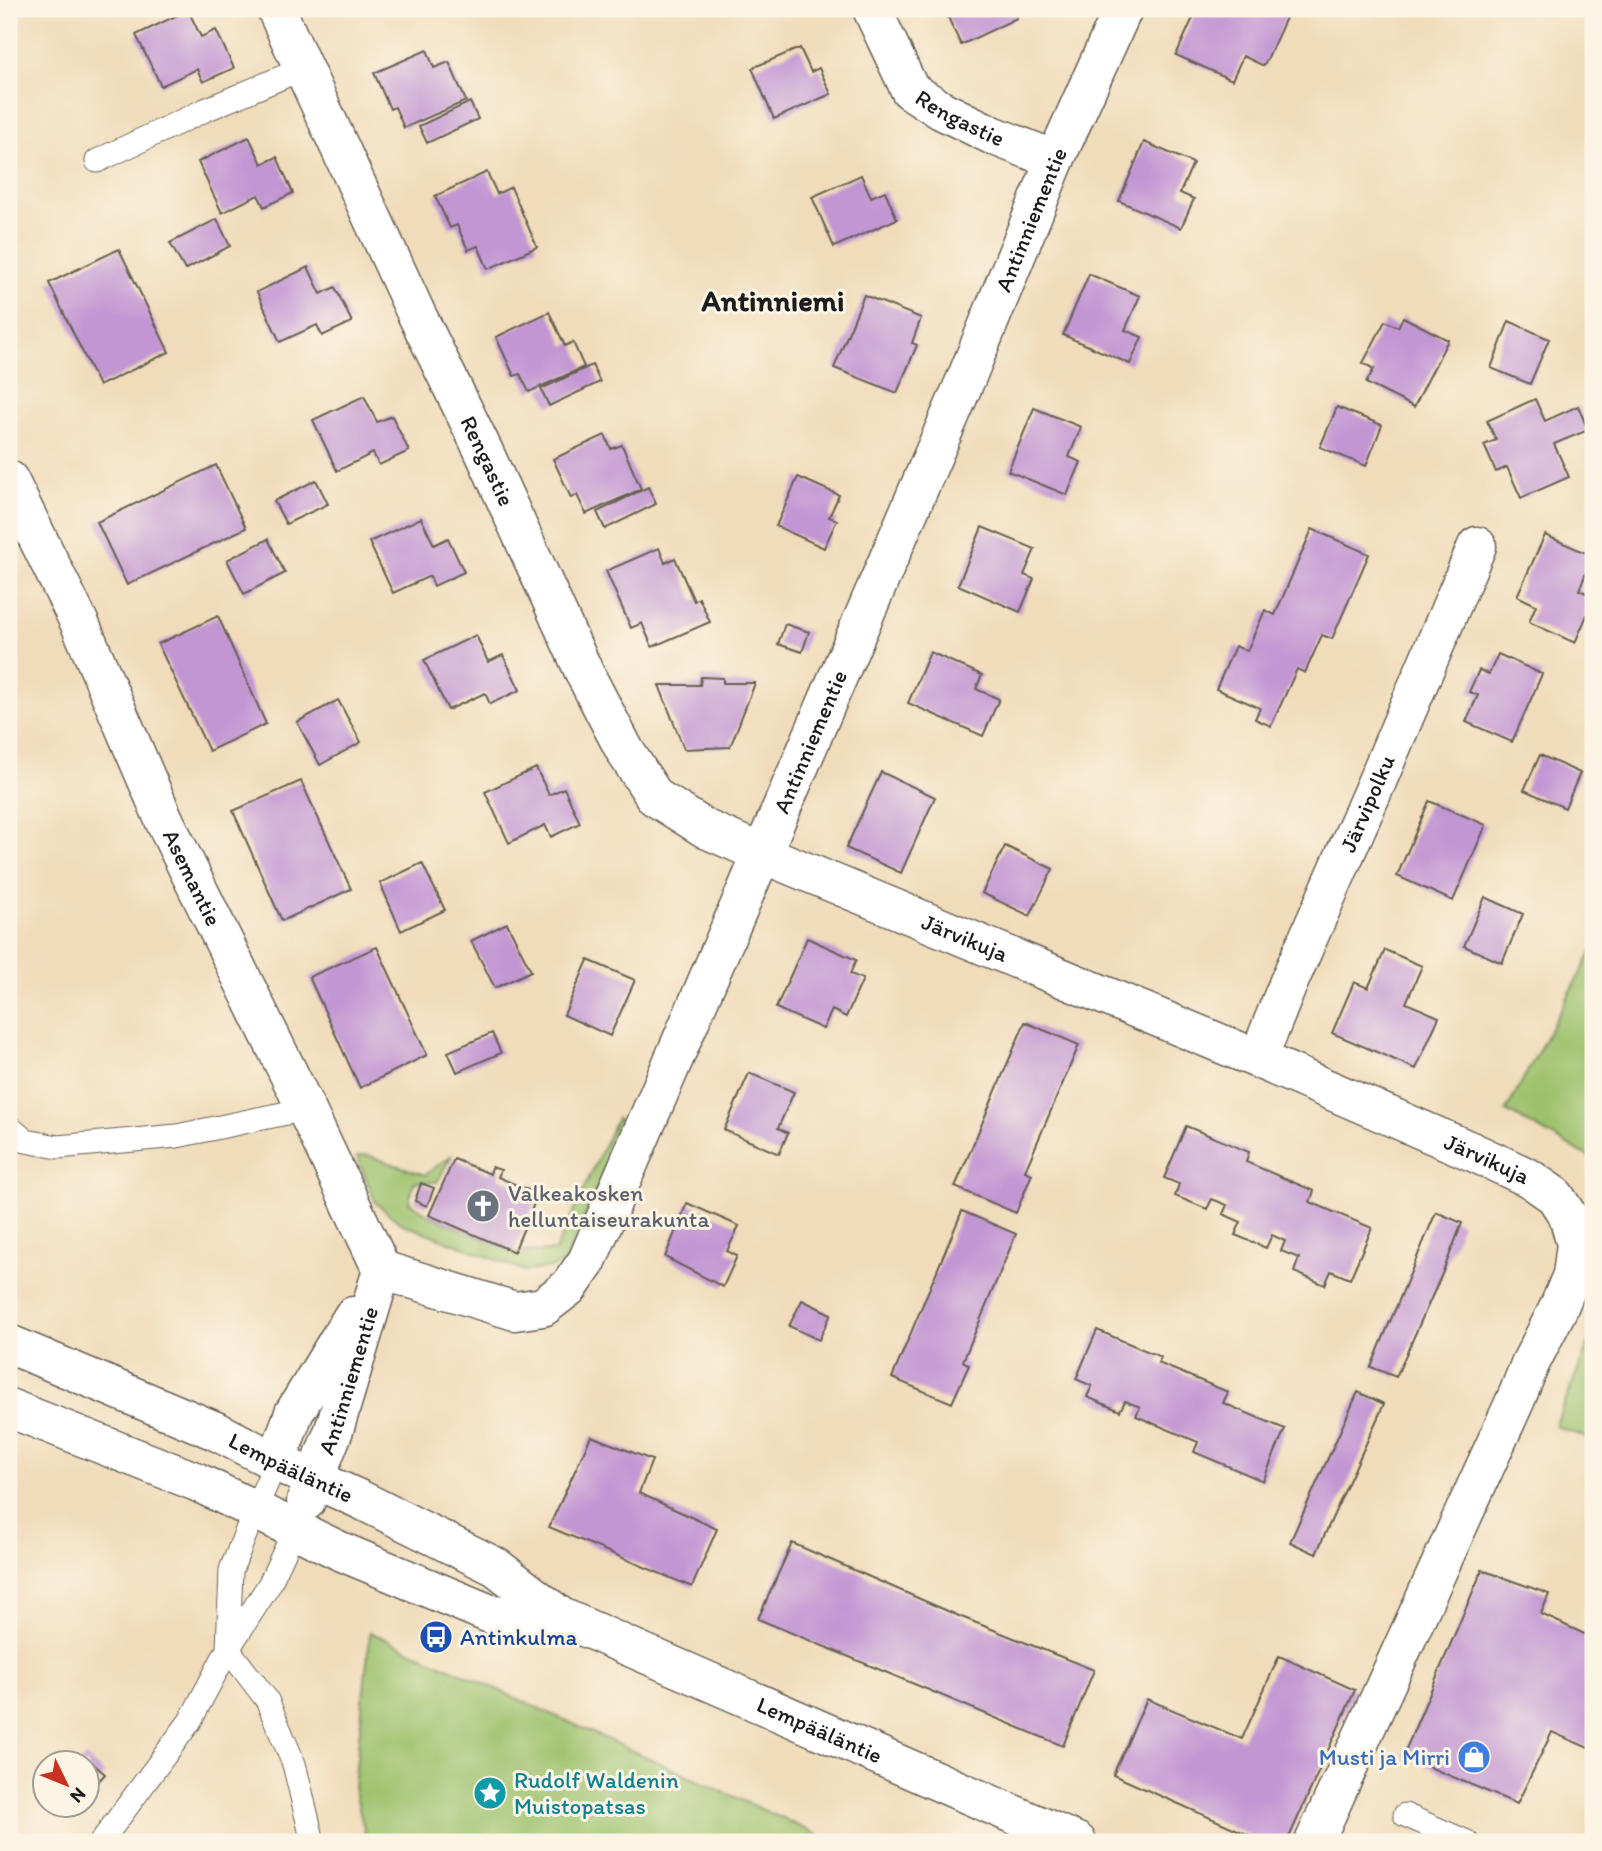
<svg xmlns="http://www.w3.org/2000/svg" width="1602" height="1851" viewBox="0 0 1602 1851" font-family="Itim,sans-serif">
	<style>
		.green { fill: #9cc16c; stroke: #5c6e44; stroke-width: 2 }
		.building { fill: #c296d3 }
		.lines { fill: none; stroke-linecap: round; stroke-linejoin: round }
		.lane-casing { stroke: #665f53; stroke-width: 25 }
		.street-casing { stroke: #665f53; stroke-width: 41 }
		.secondary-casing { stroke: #665f53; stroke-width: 41 }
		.lane { stroke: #fff; stroke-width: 23 }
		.street { stroke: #fff; stroke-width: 38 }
		.secondary { stroke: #fff; stroke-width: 38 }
		.labels { text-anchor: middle; stroke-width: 6; stroke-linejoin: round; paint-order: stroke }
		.street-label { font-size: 23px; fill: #1c1c1c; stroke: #fcf5e5 }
		.worship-label { font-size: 23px; fill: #5b616d; stroke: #fcf5e5; text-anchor: start }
		.transit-label { font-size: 23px; fill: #164399; stroke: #fcf5e5; text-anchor: start }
		.shop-label { font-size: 23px; fill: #366cbe; stroke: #fcf5e5; text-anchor: end }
		.culture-label { font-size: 23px; fill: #0d838f; stroke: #fcf5e5; text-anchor: start }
		.district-label { font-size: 30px; font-weight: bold; fill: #1c1c1c; stroke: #fcf5e5 }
	</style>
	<rect width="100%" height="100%" fill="#fcf5e5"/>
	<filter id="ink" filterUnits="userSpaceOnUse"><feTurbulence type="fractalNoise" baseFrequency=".0143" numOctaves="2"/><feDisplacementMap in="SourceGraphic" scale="14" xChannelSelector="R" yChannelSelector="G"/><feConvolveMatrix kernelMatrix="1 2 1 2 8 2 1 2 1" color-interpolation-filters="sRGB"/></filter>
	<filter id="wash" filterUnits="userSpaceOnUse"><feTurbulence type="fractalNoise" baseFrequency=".00686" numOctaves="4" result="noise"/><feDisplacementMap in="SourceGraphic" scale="28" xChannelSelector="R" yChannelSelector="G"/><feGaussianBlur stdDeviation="1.57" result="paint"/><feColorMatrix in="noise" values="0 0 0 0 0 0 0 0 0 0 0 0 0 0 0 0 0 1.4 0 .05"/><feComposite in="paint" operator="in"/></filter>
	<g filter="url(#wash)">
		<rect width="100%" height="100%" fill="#f0dbba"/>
		<!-- green -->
		<path class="green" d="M 1593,950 L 1593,1159 L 1506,1111 Z
			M 617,1118 L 625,1124 L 565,1261 L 553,1268 L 525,1271 L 400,1223 L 376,1203 L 357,1157 L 367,1155 L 425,1175 L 452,1155 L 437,1182 L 414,1182 L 409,1202 L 429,1215 L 514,1252 L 555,1251 Z
			M 1593,1333 L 1593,1440 L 1555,1426 Z
			M 370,1632 L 834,1842 L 367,1842 L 354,1787 Z"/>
		<g id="blocks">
			<!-- building -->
			<path class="building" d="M 944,9 L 1013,9 L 1017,18 L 961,45 Z
				M 1197,9 L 1261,9 L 1266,11 L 1267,9 L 1290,9 L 1264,66 L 1243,56 L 1232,80 L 1176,55 Z
				M 188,10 L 201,37 L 216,30 L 234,68 L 203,82 L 197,69 L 161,86 L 136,35 Z
				M 800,48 L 811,72 L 819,68 L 831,94 L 774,119 L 752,68 Z
				M 427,50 L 434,68 L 449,62 L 466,101 L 404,128 L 395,107 L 390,109 L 374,73 Z
				M 470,102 L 478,119 L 427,143 L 419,126 Z
				M 249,137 L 262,164 L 277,157 L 293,193 L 264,207 L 258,195 L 222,213 L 198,162 Z
				M 1144,142 L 1193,163 L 1180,193 L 1194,199 L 1181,228 L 1119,201 Z
				M 487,172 L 497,194 L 511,187 L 537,247 L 488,269 L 478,246 L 468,250 L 457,225 L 450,228 L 435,196 Z
				M 861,175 L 871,197 L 885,191 L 897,219 L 834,247 L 812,197 Z
				M 217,219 L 230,246 L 185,270 L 170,243 Z
				M 119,249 L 169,352 L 99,386 L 49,283 Z
				M 308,267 L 321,294 L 335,287 L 352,322 L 322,336 L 317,325 L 280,342 L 257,292 Z
				M 1089,274 L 1140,296 L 1125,330 L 1142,337 L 1130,364 L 1063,335 Z
				M 864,295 L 921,318 L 912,343 L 917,345 L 897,393 L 834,368 Z
				M 549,312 L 565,346 L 573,342 L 584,367 L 529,392 L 520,374 L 514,376 L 496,337 Z
				M 1403,317 L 1448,340 L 1414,407 L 1366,383 L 1374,369 L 1363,363 L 1385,321 L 1398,327 Z
				M 1509,321 L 1549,339 L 1530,384 L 1491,368 Z
				M 592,365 L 600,382 L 549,406 L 541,389 Z
				M 364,396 L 377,422 L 392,416 L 409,451 L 379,465 L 373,453 L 337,471 L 313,420 Z
				M 1535,399 L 1545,421 L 1578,406 L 1588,430 L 1554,444 L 1569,477 L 1521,498 L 1507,467 L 1496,472 L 1484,445 L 1496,440 L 1487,421 Z
				M 1337,407 L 1382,425 L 1366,466 L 1320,447 Z
				M 1034,408 L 1081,427 L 1069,457 L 1081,462 L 1067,495 L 1008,471 Z
				M 605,435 L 611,449 L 622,445 L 641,489 L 586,514 L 577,495 L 571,498 L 553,459 Z
				M 216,465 L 246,528 L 127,585 L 97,522 Z
				M 798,477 L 839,495 L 829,517 L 837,520 L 824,548 L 776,526 Z
				M 316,480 L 328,504 L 286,524 L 274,501 Z
				M 648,487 L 656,504 L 605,529 L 597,512 Z
				M 421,518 L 434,545 L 448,538 L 464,572 L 434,586 L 430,576 L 393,593 L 369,542 Z
				M 982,527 L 1035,549 L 1024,575 L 1034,579 L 1020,612 L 958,585 Z
				M 1312,529 L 1369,554 L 1332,639 L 1322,635 L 1305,673 L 1297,669 L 1271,726 L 1255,719 L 1260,708 L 1216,689 L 1235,646 L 1247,651 L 1265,610 L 1275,615 Z
				M 1545,535 L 1593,556 L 1579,590 L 1593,596 L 1593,601 L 1575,643 L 1529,622 L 1536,605 L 1517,596 Z
				M 268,539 L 285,573 L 244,594 L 227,560 Z
				M 659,548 L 665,563 L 675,558 L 694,601 L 699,598 L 710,622 L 652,647 L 642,623 L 631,628 L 606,571 Z
				M 218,616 L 266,724 L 209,751 L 158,644 Z
				M 785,624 L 809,632 L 802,652 L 778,644 Z
				M 476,635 L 488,662 L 503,655 L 520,690 L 490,704 L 485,693 L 448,710 L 424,660 Z
				M 930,652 L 982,675 L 976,689 L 999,699 L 983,736 L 908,703 Z
				M 1498,654 L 1542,674 L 1512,742 L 1466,722 L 1478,695 L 1469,692 L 1479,670 L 1489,674 Z
				M 701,677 L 723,678 L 723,683 L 755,683 L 730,747 L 684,749 L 659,685 L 700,685 Z
				M 338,700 L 361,742 L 320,765 L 297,722 Z
				M 1540,755 L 1580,773 L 1565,808 L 1524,790 Z
				M 536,768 L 549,795 L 564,788 L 580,823 L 551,837 L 545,825 L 509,843 L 485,792 Z
				M 881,772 L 935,797 L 901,873 L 846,848 Z
				M 301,781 L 351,889 L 282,921 L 233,811 Z
				M 1429,801 L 1486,825 L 1453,901 L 1397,876 Z
				M 1005,846 L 1053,869 L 1030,916 L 982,893 Z
				M 422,863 L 445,910 L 401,931 L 380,883 Z
				M 1485,897 L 1523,914 L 1502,963 L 1464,946 Z
				M 507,923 L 531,971 L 495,988 L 471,941 Z
				M 807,938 L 856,960 L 850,974 L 863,979 L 846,1017 L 832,1010 L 823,1029 L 776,1008 Z
				M 377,947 L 427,1055 L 360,1088 L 309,977 Z
				M 1385,950 L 1422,966 L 1406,1003 L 1439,1017 L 1416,1069 L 1332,1033 L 1354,982 L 1368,988 Z
				M 588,960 L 635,980 L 610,1036 L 564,1015 Z
				M 1025,1022 L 1079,1045 L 1025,1171 L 1032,1174 L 1016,1213 L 955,1187 Z
				M 492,1033 L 501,1053 L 457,1072 L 448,1052 Z
				M 749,1073 L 794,1092 L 778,1128 L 788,1133 L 779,1154 L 724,1130 Z
				M 1186,1126 L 1249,1152 L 1246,1162 L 1314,1191 L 1310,1202 L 1372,1228 L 1350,1279 L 1331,1271 L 1325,1285 L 1294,1272 L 1299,1258 L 1281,1251 L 1285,1241 L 1272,1235 L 1266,1248 L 1235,1235 L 1241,1222 L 1223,1214 L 1227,1205 L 1212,1199 L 1207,1209 L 1175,1196 L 1179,1184 L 1164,1178 Z
				M 454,1159 L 490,1174 L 492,1167 L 501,1170 L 498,1177 L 538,1194 L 514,1252 L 429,1215 Z
				M 421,1183 L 434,1188 L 427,1206 L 415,1201 Z
				M 687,1203 L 739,1226 L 727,1251 L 737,1256 L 723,1287 L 665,1257 Z
				M 962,1211 L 1016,1234 L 963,1361 L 969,1365 L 952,1403 L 892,1378 Z
				M 1436,1212 L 1462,1223 L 1442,1274 L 1396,1377 L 1371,1367 Z
				M 802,1300 L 831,1314 L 819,1340 L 789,1326 Z
				M 1097,1330 L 1161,1357 L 1158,1363 L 1228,1392 L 1223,1403 L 1285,1429 L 1263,1481 L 1194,1452 L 1198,1442 L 1136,1416 L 1140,1407 L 1125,1401 L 1120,1411 L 1087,1397 L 1092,1386 L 1076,1379 Z
				M 1358,1392 L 1384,1404 L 1316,1554 L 1290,1542 Z
				M 591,1436 L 652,1460 L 639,1493 L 717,1529 L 692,1587 L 549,1527 Z
				M 792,1543 L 959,1616 L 1094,1670 L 1063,1746 L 758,1619 Z
				M 1482,1570 L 1549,1594 L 1541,1614 L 1593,1638 L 1593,1750 L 1552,1732 L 1517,1804 L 1403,1756 Z
				M 1279,1656 L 1355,1690 L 1287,1842 L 1265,1842 L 1113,1775 L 1147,1699 L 1242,1739 Z
				M 85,1757 L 105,1774 L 88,1793 L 88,1764 L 79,1764 Z"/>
		</g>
	</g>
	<g filter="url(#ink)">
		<use href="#blocks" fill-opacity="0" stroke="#665f53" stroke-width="2"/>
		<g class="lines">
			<defs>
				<path id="lane" d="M 97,161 L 205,110 L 304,68
					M 9,1127 L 26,1141 L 58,1147 L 177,1136 L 306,1109
					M 276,1462 L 255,1510 L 231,1570 L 228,1649 L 267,1700 L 294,1764 L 313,1842
					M 1405,1815 L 1467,1842
					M 101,1842 L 190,1721 L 228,1649 L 269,1585 L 295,1529"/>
				<g id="street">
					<path id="s1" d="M 276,9 L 415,311 L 484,452 L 585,674 L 625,751 L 655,797 L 706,829 L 763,854 L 1258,1059 L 1473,1152 L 1529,1178 L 1555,1196 L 1568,1216 L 1576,1244 L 1572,1275 L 1558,1309 L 1530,1364 L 1516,1399 L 1314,1842"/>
					<path id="s2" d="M 872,9 L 910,90 L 941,110 L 992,135 L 1055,160"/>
					<path id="s3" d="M 9,480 L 80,624 L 165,822 L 306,1109 L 382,1270 L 515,1311 L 543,1307 L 569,1287 L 587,1261 L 968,374 L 1055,160 L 1123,9"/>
					<path id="s4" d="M 1258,1059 L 1288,984 L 1378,779 L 1477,546"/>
				</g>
				<g id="secondary">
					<path id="s5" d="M 9,1344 L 218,1432 L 276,1462 L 361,1500 L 496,1567 L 561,1617 L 1077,1842"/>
					<path d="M 9,1408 L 197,1482 L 340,1551 L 490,1614 L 561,1617"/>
					<path d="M 276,1462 L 294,1413 L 353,1316"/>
					<path id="s6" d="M 306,1501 L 334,1430 L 382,1270"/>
				</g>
			</defs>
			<!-- lane casing -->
			<use href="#lane" class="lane-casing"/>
			<!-- street casing -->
			<use href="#street" class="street-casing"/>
			<!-- secondary casing -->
			<use href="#secondary" class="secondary-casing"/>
			<!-- lane -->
			<use href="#lane" class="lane"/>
			<!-- street -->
			<use href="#street" class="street"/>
			<!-- secondary -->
			<use href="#secondary" class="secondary"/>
		</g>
	</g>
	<!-- icons -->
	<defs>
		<symbol id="church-disc" viewBox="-11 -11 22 22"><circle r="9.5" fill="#6b7280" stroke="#fcf5e5"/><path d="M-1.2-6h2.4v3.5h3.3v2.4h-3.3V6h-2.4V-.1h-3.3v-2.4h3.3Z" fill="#fff"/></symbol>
		<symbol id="bus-disc" viewBox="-11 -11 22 22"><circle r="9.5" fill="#1a4fb4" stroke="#fcf5e5"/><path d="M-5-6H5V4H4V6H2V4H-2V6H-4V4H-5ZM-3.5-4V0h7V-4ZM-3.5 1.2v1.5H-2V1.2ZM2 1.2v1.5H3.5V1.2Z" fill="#fff"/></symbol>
		<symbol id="shop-disc" viewBox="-11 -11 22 22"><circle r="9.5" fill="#3f7fe0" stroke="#fcf5e5"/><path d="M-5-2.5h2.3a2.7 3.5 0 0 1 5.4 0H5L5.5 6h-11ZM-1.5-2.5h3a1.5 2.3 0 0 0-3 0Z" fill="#fff"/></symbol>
		<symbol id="sight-disc" viewBox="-11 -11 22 22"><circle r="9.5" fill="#0f9aa8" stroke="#fcf5e5"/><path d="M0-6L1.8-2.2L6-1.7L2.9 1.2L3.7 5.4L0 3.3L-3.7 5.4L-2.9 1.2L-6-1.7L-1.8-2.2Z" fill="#fff"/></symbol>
	</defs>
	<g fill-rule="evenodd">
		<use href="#church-disc" x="464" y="1187" width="38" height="38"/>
		<use href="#bus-disc" x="417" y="1618" width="38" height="38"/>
		<use href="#shop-disc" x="1455" y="1738" width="38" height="38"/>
		<use href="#sight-disc" x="471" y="1774" width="38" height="38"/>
	</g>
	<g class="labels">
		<!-- street labels -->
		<g class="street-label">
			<text dy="8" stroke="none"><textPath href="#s2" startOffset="147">Rengastie</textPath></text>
			<text dy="8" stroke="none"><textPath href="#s3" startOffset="2238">Antinniementie</textPath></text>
			<text dy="8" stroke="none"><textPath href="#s1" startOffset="499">Rengastie</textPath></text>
			<text dy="8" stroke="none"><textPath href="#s3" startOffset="1671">Antinniementie</textPath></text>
			<text dy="8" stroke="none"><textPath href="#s4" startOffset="278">Järvipolku</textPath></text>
			<text dy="8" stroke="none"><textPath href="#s3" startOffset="438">Asemantie</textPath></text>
			<text dy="8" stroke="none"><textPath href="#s1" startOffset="1216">Järvikuja</textPath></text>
			<text dy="8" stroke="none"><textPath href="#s1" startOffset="1783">Järvikuja</textPath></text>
			<text dy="8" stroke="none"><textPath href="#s6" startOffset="128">Antinniementie</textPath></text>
			<text dy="8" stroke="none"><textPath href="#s5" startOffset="308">Lempääläntie</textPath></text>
			<text dy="8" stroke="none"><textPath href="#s5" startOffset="900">Lempääläntie</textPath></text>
		</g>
		<!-- worship labels -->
		<g class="worship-label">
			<text x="508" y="1201">Valkeakosken<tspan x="508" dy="26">helluntaiseurakunta</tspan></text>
		</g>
		<!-- transit labels -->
		<g class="transit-label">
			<text x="460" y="1645">Antinkulma</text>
		</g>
		<!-- shop labels -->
		<g class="shop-label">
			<text x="1450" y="1765">Musti ja Mirri</text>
		</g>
		<!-- culture labels -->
		<g class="culture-label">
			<text x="514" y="1788">Rudolf Waldenin<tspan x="514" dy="26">Muistopatsas</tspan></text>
		</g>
		<!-- district labels -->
		<g class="district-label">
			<text x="773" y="311">Antinniemi</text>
		</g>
	</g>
	<!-- margin -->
	<rect width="1602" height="1851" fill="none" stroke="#fcf5e5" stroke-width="35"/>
	<!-- north arrow -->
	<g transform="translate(66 1784) rotate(133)"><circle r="33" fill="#fcf5e5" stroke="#a29e95" stroke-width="2"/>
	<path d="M0-5L12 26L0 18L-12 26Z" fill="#c8321e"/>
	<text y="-10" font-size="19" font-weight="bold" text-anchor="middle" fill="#1c1c1c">N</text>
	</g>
</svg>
